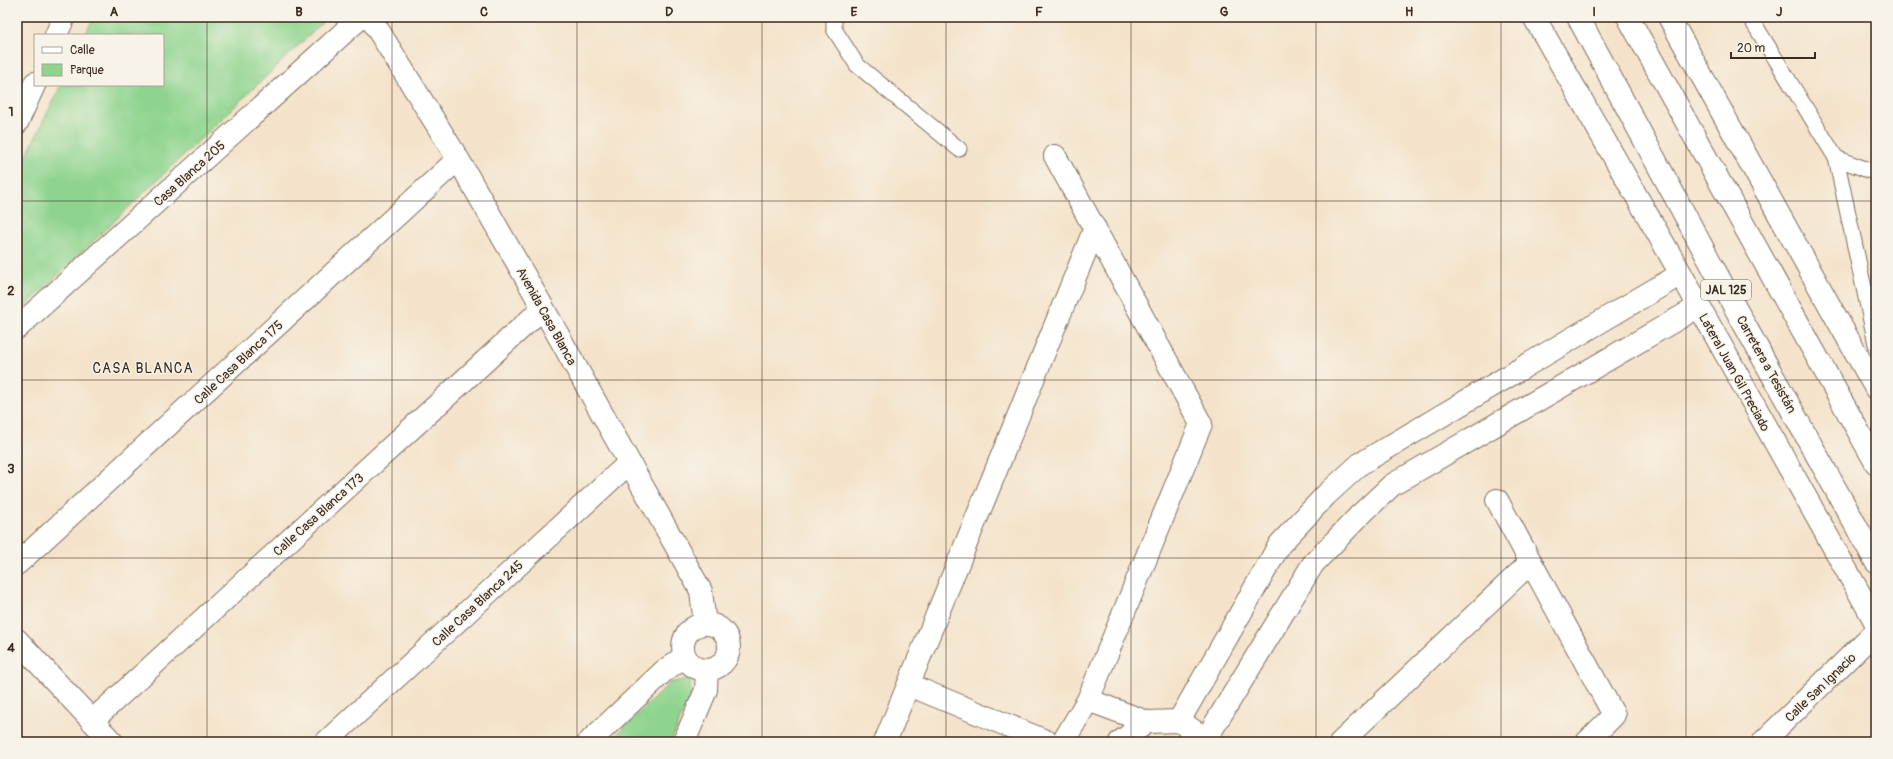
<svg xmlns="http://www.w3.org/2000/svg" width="1893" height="759" viewBox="0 0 1893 759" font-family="Pangolin,sans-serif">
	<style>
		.green { fill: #8ed48e; stroke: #647f56 }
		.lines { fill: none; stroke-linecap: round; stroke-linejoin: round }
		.lane-casing { stroke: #7c6b5a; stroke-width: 17 }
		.street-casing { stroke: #7c6b5a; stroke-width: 24 }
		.secondary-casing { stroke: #7c6b5a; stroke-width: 24 }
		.primary-casing { stroke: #7c6b5a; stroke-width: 24 }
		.lane { stroke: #fff; stroke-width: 15 }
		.street { stroke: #fff; stroke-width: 22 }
		.secondary { stroke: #fff; stroke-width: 22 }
		.primary { stroke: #fff; stroke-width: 22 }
		.grid { fill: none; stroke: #3b2a1e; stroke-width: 1; stroke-opacity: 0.55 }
		.labels { text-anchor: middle; stroke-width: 3; stroke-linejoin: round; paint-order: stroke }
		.shield { fill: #f7f3e8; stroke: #73665b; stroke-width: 1 }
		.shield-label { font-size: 12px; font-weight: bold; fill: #3b2a1e }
		.street-label { font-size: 13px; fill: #3b2a1e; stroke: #f7f3e8 }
		.neighbourhood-label { font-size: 14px; letter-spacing: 1px; fill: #3b2a1e; stroke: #f7f3e8 }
		.neatline { fill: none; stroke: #3b2a1e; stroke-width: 1.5 }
		.grid-label { font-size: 13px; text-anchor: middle; font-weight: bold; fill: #3b2a1e }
	</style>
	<rect width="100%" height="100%" fill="#f7f3e8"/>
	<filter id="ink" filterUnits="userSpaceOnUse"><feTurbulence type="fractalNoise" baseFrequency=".025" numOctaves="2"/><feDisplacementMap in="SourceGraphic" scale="8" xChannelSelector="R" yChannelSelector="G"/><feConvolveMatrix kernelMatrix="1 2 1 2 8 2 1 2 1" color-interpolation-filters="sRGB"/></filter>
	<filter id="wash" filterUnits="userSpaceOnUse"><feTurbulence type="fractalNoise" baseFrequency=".012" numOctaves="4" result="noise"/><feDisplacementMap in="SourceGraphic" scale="16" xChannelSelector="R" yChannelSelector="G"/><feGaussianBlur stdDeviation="0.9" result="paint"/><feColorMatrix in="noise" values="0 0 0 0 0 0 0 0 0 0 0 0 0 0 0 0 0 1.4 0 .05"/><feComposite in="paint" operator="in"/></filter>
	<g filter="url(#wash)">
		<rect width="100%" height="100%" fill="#f4e3ca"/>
		<!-- green -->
		<path class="green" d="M 94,17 L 319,17 L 322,23 L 17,314 L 17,175 L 61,85 L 163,85 L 163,35 L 85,35 Z
			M 690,679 L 691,694 L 671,742 L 609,742 L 671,682 Z"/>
	</g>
	<g filter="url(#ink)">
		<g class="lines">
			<defs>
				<path id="lane" d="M 834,17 L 834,29 L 857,65 L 959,149
					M 1750,17 L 1836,158 L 1876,344
					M 1836,158 L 1876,173"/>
				<path id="street" d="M 370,17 L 458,159 L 543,308 L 701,591 L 705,624
					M 56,35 L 64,17
					M 17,123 L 35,83
					M 1055,156 L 1201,424 L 1088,700 L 1147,722
					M 17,328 L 361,17
					M 1497,500 L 1614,715 L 1587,742
					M 17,564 L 458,159
					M683 647a23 23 0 1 1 46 0a23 23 0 1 1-46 0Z
					M 17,640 L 112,742
					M 909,685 L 1048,742
					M 92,721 L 543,308
					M 1179,721 L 1280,544 L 1326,495 L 1360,464 L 1681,274
					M 1206,739 L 1313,564 L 1359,516 L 1392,485 L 1698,307
					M 326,742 L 629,463
					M 589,742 L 664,671 L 685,656
					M 684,742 L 706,690 L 707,670
					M 885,742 L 1095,228
					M 1063,742 L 1088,700
					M 1120,742 L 1147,722 L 1179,721 L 1206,739 L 1206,742
					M 1341,742 L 1531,562
					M 1763,742 L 1876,631"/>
				<path id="secondary" d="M 1534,17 L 1681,274 L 1876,623
					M 1669,17 L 1876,389"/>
				<path id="primary" d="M 1578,17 L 1728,295 L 1876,562
					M 1628,17 L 1876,463"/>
			</defs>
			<!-- lane casing -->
			<use href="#lane" class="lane-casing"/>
			<!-- street casing -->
			<use href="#street" class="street-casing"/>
			<!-- secondary casing -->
			<use href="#secondary" class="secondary-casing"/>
			<!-- primary casing -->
			<use href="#primary" class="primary-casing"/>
			<!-- lane -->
			<use href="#lane" class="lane"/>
			<!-- street -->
			<use href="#street" class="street"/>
			<!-- secondary -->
			<use href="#secondary" class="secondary"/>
			<!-- primary -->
			<use href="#primary" class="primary"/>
		</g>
	</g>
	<!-- grid -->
	<path class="grid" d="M 207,17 L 207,742M 392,17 L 392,742M 577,17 L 577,742M 762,17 L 762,742M 946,17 L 946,742M 1131,17 L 1131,742M 1316,17 L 1316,742M 1501,17 L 1501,742M 1686,17 L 1686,742M 17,201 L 1876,201M 17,380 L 1876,380M 17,558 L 1876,558"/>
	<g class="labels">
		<!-- shield labels -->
		<rect class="shield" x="1701" y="280" width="50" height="20" rx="3"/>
		<g class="shield-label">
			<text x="1726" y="294">JAL 125</text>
		</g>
		<!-- street labels -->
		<g class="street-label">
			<text transform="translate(189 173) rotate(-42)" y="5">Casa Blanca 205</text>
			<text transform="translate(547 316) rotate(61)" y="5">Avenida Casa Blanca</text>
			<text transform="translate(238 362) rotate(-43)" y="5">Calle Casa Blanca 175</text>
			<text transform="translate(1767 364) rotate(61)" y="5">Carretera a Tesistán</text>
			<text transform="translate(1735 372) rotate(61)" y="5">Lateral Juan Gil Preciado</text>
			<text transform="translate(318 514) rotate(-42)" y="5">Calle Casa Blanca 173</text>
			<text transform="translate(477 603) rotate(-43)" y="5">Calle Casa Blanca 245</text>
			<text transform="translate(1820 687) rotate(-44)" y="5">Calle San Ignacio</text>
		</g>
		<!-- neighbourhood labels -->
		<g class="neighbourhood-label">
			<text x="143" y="373">CASA BLANCA</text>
		</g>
	</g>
	<!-- margin -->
	<rect width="1893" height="759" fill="none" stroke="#f7f3e8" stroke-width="44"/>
	<!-- legend -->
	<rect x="34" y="34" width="130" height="52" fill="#f7f3e8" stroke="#aca397"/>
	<rect x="42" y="47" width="20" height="6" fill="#ffffff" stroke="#aca397"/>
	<text x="70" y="54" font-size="12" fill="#3b2a1e">Calle</text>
	<rect x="42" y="64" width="20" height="12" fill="#8ed48e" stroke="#aca397"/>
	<text x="70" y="74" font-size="12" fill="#3b2a1e">Parque</text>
	<!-- scale -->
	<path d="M1731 52v6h84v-6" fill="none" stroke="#3b2a1e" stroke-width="2"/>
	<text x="1737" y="52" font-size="12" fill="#3b2a1e" stroke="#f7f3e8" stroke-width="3" paint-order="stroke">20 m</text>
	<rect x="22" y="22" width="1849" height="715" class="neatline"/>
	<g class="grid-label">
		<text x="114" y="16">A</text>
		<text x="299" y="16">B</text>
		<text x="484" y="16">C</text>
		<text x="669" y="16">D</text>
		<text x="854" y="16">E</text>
		<text x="1039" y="16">F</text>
		<text x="1224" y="16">G</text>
		<text x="1409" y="16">H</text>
		<text x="1594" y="16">I</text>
		<text x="1779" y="16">J</text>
		<text x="11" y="116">1</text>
		<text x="11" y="295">2</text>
		<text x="11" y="473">3</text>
		<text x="11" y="652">4</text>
	</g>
</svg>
